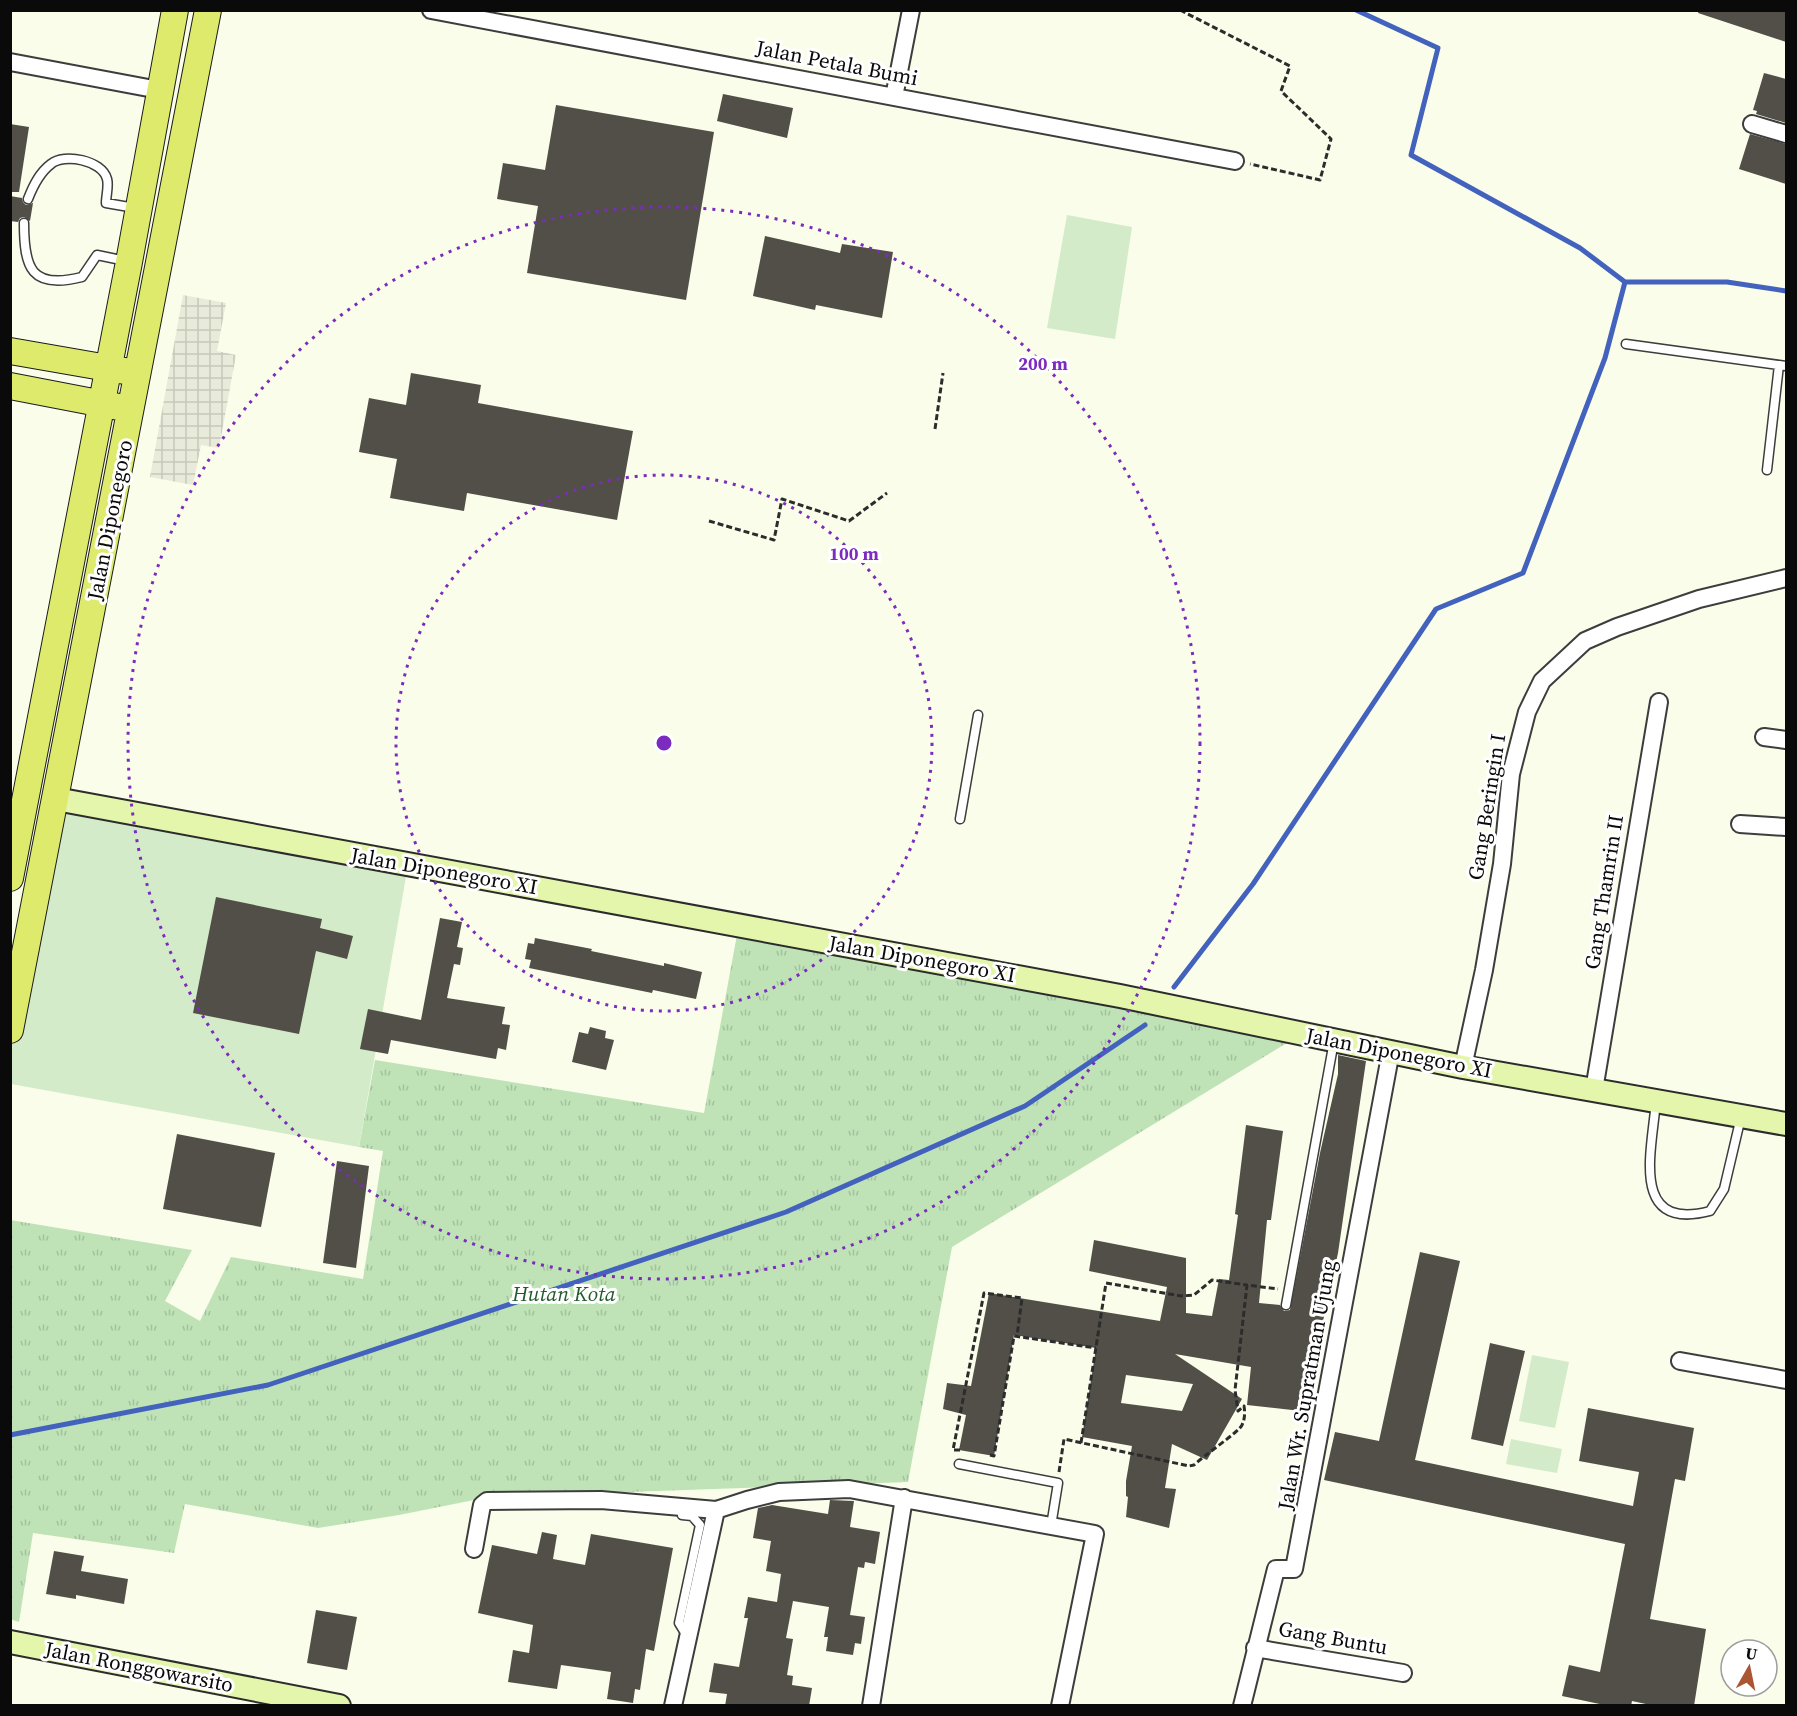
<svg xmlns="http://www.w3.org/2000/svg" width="1797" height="1716" viewBox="0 0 1797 1716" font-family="'Source Serif 4',serif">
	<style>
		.grass { fill: url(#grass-tufts) }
		.pitch { fill: #d3ebc8 }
		.plaza { fill: url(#plaza-grid) }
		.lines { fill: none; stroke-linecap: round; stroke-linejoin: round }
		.stream { stroke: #4262be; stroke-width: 5 }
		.building { fill: #514f48; fill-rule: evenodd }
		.lane-casing { stroke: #3d3d3d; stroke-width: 11 }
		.street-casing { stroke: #3d3d3d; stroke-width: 20 }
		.secondary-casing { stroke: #2c2c2c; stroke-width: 26 }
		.primary-casing { stroke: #1b1b1b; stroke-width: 28 }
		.path { stroke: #2c2c2c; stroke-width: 3; stroke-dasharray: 6 3; stroke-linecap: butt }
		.lane { stroke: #fff; stroke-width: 8 }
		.street { stroke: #fff; stroke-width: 16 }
		.secondary { stroke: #e4f6ab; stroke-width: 22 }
		.primary { stroke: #ddea6c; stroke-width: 26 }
		.ring { fill: none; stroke: #7b2cbf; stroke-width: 3; stroke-dasharray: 3 6 }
		.labels { text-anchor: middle; stroke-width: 6; stroke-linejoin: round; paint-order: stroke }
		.street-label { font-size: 21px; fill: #0a0a0a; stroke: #fff }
		.park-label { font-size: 21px; font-style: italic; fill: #225a2a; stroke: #fff }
		.centre { fill: #7b2cbf; stroke: #fff; stroke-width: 3 }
		.ring-label { font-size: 18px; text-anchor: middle; font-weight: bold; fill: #7b2cbf; stroke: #fff; stroke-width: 6; stroke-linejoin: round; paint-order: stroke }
	</style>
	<defs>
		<pattern id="grass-tufts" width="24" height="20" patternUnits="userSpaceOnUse" patternTransform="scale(1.5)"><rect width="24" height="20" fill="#bfe3b7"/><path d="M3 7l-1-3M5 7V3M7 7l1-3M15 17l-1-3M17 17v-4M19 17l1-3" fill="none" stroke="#a3c19c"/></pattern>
		<pattern id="plaza-grid" width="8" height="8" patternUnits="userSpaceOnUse" patternTransform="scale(1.5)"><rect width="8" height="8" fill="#e9ebda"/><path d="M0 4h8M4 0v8" fill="none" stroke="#c6c8ba"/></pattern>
	</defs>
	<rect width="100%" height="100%" fill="#fafde9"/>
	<!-- grass -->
	<path class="grass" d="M 739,924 L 1300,1035 L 952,1247 L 908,1482 L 489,1497 L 399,1515 L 318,1528 L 185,1504 L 174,1553 L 33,1533 L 19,1622 L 10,1619 L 10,1220 L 192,1250 L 165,1301 L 200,1321 L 231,1257 L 363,1279 L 383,1151 L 359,1147 L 375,1060 L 704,1113 Z"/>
	<!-- pitch -->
	<path class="pitch" d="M 1067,215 L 1132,227 L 1115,339 L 1047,328 Z
		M 57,799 L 408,865 L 359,1147 L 11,1084 L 11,1030 Z
		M 1532,1355 L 1569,1362 L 1555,1428 L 1519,1421 Z
		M 1511,1439 L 1562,1449 L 1557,1473 L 1506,1464 Z"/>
	<!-- plaza -->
	<path class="plaza" d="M 183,295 L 226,303 L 217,351 L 236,355 L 219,448 L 201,445 L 193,485 L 150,477 Z"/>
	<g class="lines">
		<!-- stream -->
		<path class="stream" d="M 1356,10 L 1438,48 L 1411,155 L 1580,248 L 1625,282 L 1727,282 L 1786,291
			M 1174,987 L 1253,884 L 1436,609 L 1523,573 L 1605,358 L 1625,282
			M 10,1435 L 268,1385 L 786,1212 L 1025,1106 L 1145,1025"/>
	</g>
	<!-- building -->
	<path class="building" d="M 1699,10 L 1786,10 L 1786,42 L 1698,13 Z
		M 1764,73 L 1786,79 L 1786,123 L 1756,114 L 1757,111 L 1753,110 Z
		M 723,94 L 793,108 L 787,138 L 717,121 Z
		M 556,105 L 714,132 L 686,300 L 527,273 L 538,206 L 497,199 L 503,163 L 545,170 Z
		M 10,124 L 29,127 L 19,192 L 10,192 Z
		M 1750,134 L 1786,144 L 1786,184 L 1739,169 Z
		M 10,196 L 22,198 L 23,202 L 26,205 L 33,203 L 30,221 L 24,217 L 20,218 L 18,222 L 10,221 Z
		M 765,236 L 840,253 L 842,244 L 893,252 L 882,318 L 816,305 L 815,310 L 753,296 Z
		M 411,373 L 481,385 L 478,403 L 633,431 L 617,520 L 467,493 L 464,511 L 390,498 L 397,459 L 359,452 L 369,398 L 406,405 Z
		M 216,897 L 322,919 L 320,928 L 353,936 L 347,959 L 316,951 L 299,1034 L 193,1013 Z
		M 440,918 L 462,922 L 457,947 L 463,948 L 460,965 L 454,964 L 447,998 L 505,1007 L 502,1024 L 510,1025 L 506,1050 L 498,1048 L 496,1059 L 391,1040 L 388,1054 L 360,1049 L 368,1009 L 421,1020 Z
		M 535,938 L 592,949 L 591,951 L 664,966 L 664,963 L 702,972 L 696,999 L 653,990 L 652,993 L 529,968 L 531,960 L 525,959 L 528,943 L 534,944 Z
		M 590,1027 L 606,1031 L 605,1038 L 614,1040 L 606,1070 L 572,1062 L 579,1032 L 588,1034 Z
		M 1338,1055 L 1366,1061 L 1338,1253 L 1324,1316 L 1310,1412 L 1247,1405 L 1251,1367 L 1175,1354 L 1242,1399 L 1207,1460 L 1172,1444 L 1165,1488 L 1176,1489 L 1169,1528 L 1126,1517 L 1128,1497 L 1126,1496 L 1126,1481 L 1132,1446 L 1082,1437 L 1096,1348 L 1014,1335 L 994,1456 L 959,1450 L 966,1415 L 943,1409 L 947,1383 L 971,1386 L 989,1293 L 1160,1321 L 1167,1287 L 1089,1271 L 1094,1240 L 1186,1258 L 1186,1313 L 1212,1316 L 1219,1279 L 1229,1280 L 1238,1215 L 1235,1214 L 1246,1125 L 1283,1131 L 1271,1220 L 1267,1220 L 1259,1303 L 1280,1305 L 1284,1311 L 1290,1310 L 1320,1153 L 1338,1074 ZM 1126,1375 L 1193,1384 L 1182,1411 L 1121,1403 Z
		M 177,1134 L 275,1153 L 261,1227 L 163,1209 Z
		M 337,1161 L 369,1166 L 356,1268 L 323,1263 Z
		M 1420,1252 L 1460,1261 L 1415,1460 L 1633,1506 L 1639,1472 L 1579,1461 L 1588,1408 L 1694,1428 L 1685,1481 L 1675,1479 L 1650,1619 L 1706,1629 L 1694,1706 L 1655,1706 L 1632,1701 L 1631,1706 L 1609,1706 L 1562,1696 L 1569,1665 L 1600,1672 L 1625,1544 L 1324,1480 L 1335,1432 L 1379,1441 Z
		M 1490,1343 L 1525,1351 L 1503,1446 L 1471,1439 Z
		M 830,1500 L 854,1501 L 850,1527 L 880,1532 L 875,1564 L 865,1562 L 864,1568 L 858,1567 L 850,1615 L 865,1617 L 861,1644 L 855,1643 L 853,1655 L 826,1651 L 828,1637 L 824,1637 L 829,1607 L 793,1601 L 786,1638 L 793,1639 L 787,1675 L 793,1676 L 792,1685 L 812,1688 L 809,1706 L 725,1706 L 727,1694 L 709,1692 L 714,1663 L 739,1667 L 748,1618 L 744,1618 L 748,1597 L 777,1602 L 781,1574 L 766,1571 L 771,1541 L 753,1538 L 758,1508 L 772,1505 L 828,1514 Z
		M 542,1532 L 557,1535 L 553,1559 L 585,1565 L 591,1534 L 673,1548 L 654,1651 L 646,1649 L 640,1690 L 635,1689 L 633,1703 L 607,1699 L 611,1672 L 561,1665 L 557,1689 L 508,1682 L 513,1650 L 529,1653 L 533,1625 L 478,1613 L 492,1545 L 537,1554 Z
		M 54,1551 L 84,1556 L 81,1571 L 128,1579 L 124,1604 L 76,1595 L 76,1599 L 46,1594 Z
		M 316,1610 L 357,1617 L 347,1670 L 307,1663 Z"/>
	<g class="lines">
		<defs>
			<path id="lane" d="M 28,199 C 33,186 39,173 51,164 C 64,153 102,160 107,179 C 109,186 106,196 106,203 L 135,208
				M 24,223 C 24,268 31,290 82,277 L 97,255 L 126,261
				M 1626,344 L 1786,366
				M 1767,470 L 1779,365
				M 960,819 L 978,715
				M 1656,1101 C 1652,1150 1629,1232 1710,1211 L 1724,1189 L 1741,1117
				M 1286,1305 L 1334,1041
				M 959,1464 L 1058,1483 L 1051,1526
				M 682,1515 L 692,1516 L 700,1525 L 679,1623 L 687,1636"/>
			<path id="street" d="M 431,10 L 1235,161
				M 10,62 L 159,90
				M 894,97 L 911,10
				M 1752,124 L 1786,134
				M 1764,737 L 1786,740
				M 1740,824 L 1786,827
				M 1463,1067 L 1484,970 L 1502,864 L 1511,774 L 1527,712 L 1542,681 L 1585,641 L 1617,627 L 1699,599 L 1786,578
				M 1594,1090 L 1659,702
				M 1680,1361 L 1786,1380
				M 474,1549 L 482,1505 L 487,1501 L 601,1500 L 716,1510 L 747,1500 L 779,1492 L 849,1489 L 1095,1534 L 1060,1706
				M 1255,1648 L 1403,1673
				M 673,1706 L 716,1510
				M 871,1706 L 904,1498
				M 1242,1706 L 1276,1569 L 1294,1569 L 1391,1051"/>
			<path id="secondary" d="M 56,799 L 1120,996 L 1463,1067 L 1786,1124
				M 10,1642 L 339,1706"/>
			<path id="primary" d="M 10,351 L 125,371
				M 10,386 L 119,407
				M 10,878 L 129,262 L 175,10
				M 10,1030 L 208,10"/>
		</defs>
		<!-- lane casing -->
		<use href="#lane" class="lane-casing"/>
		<!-- street casing -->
		<use href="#street" class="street-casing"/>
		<!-- secondary casing -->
		<use href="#secondary" class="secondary-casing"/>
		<!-- primary casing -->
		<use href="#primary" class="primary-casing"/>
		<!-- path -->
		<path class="path" d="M 1180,10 L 1290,66 L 1281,91 L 1331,139 L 1320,180 L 1250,164
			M 935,429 L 943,373
			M 709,521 L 774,540 L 782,499 L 849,521 L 887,493
			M 1081,1443 L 1106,1283 L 1181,1296 L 1194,1295 L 1212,1280 L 1247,1285
			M 960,1450 L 953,1450 L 984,1293 L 1022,1298 L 1017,1336
			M 990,1455 L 994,1456 L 1014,1336 L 1096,1348
			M 1059,1472 L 1064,1439 L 1189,1466 L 1194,1465 C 1202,1457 1240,1431 1242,1425 C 1245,1419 1245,1412 1244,1406 L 1238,1411 L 1235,1390 L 1247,1285 L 1278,1289"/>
		<!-- lane -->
		<use href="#lane" class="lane"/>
		<!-- street -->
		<use href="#street" class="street"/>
		<!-- secondary -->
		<use href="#secondary" class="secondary"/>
		<!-- primary -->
		<use href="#primary" class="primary"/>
	</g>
	<!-- distance rings -->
	<g class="ring">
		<circle cx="664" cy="743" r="268"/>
		<circle cx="664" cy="743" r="536"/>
	</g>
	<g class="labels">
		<!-- street labels -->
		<g class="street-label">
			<text transform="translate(837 63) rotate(11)" y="7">Jalan Petala Bumi</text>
			<text transform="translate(110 520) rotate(-79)" y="7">Jalan Diponegoro</text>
			<text transform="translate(1487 807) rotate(-81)" y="7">Gang Beringin I</text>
			<text transform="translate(444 871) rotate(10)" y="7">Jalan Diponegoro XI</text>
			<text transform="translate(1604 892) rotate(-81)" y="7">Gang Thamrin II</text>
			<text transform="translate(922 959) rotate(10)" y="7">Jalan Diponegoro XI</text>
			<text transform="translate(1399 1053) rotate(11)" y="7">Jalan Diponegoro XI</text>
			<text transform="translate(1307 1385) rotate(-80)" y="7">Jalan Wr. Supratman Ujung</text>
			<text transform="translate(1333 1638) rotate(10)" y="7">Gang Buntu</text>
			<text transform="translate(139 1667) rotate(11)" y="7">Jalan Ronggowarsito</text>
		</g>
		<!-- park labels -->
		<g class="park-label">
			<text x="564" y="1301">Hutan Kota</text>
		</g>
	</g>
	<circle cx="664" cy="743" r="9" class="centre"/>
	<g class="ring-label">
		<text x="1043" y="370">200 m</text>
		<text x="854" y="560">100 m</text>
	</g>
	<!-- border -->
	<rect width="1797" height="1716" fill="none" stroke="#0a0a0a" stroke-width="24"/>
	<!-- north arrow -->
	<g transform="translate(1749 1668) rotate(9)"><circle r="28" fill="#ffffff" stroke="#9d9d9d" stroke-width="1.5"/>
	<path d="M0-4.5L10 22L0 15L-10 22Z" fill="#aa5632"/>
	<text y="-9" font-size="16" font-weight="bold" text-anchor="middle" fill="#0a0a0a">U</text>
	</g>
</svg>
